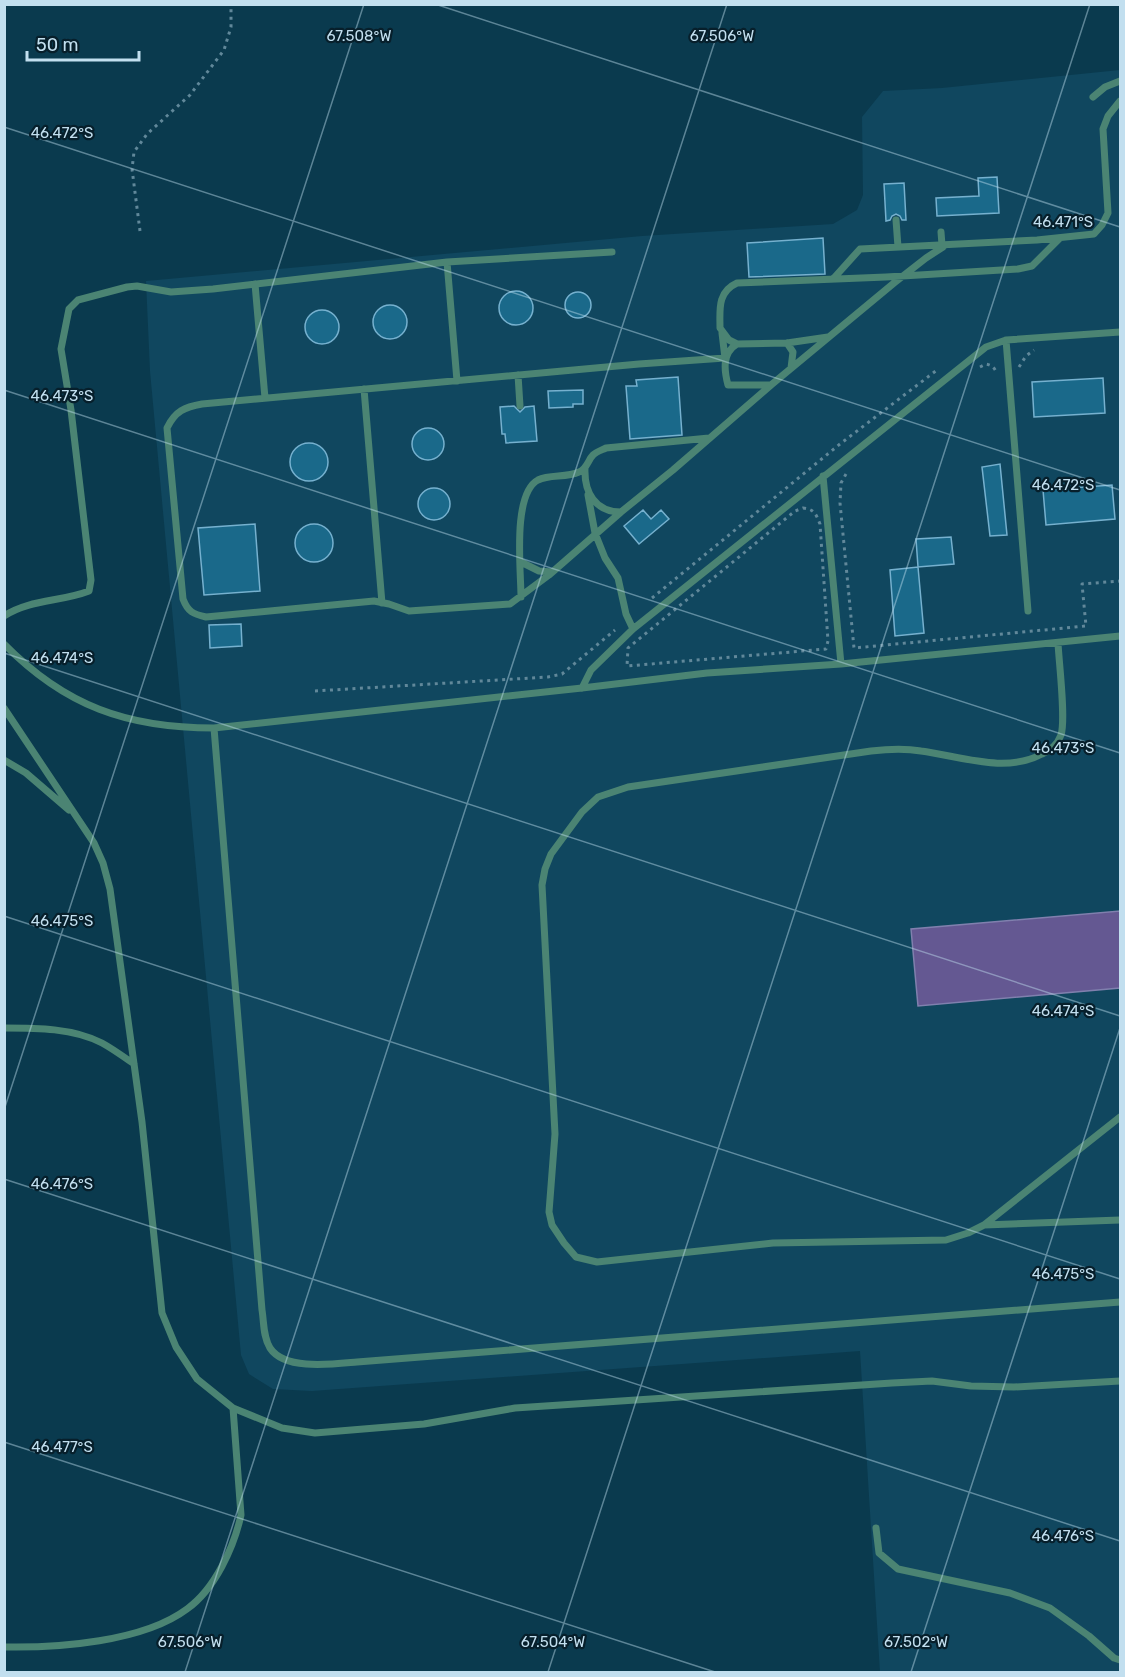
<svg xmlns="http://www.w3.org/2000/svg" width="1125" height="1677" viewBox="0 0 1125 1677" font-family="Rubik,sans-serif">
	<style>
		.built { fill: #10475f }
		.water { fill: #645892; stroke: #8080ae; stroke-width: 1.5 }
		.building { fill: #1a698a; stroke: #76b1cf; stroke-width: 1.5 }
		.lines { fill: none; stroke-linecap: round; stroke-linejoin: round }
		.path { stroke: #61889a; stroke-width: 3; stroke-dasharray: 3 4.5; stroke-linecap: butt }
		.lane { stroke: #4b8473; stroke-width: 7 }
		.ticks { fill: none; stroke: #c2dfef; stroke-width: 1.5; stroke-opacity: 0.45 }
		.ticks-label { font-size: 15px; text-anchor: middle; fill: #c2dfef; stroke: #071f2b; stroke-width: 4.5; stroke-linejoin: round; paint-order: stroke }
	</style>
	<rect width="100%" height="100%" fill="#0a3a4e"/>
	<!-- built -->
	<path class="built" d="M 1120,70 L 1120,911 L 911,929 L 918,1006 L 1120,988 L 1120,1672 L 880,1672 L 860,1351 L 312,1391 L 273,1389 L 249,1374 L 241,1355 L 150,371 L 146,281 L 642,236 L 833,224 L 857,210 L 863,195 L 862,117 L 883,91 L 942,88 Z"/>
	<!-- water -->
	<path class="water" d="M 1120,911 L 1120,988 L 918,1006 L 911,929 Z"/>
	<!-- building -->
	<path class="building" d="M 997,177 L 999,213 L 937,216 L 936,198 L 979,196 L 978,178 Z
		M 904,183 L 906,220 L 902,220 L 900,216 L 896,214 L 892,216 L 890,220 L 886,221 L 884,184 Z
		M 823,238 L 825,274 L 749,277 L 747,243 Z
		M499 308a17 17 0 1 1 34 0a17 17 0 1 1-34 0Z
		M565 305a13 13 0 1 1 26 0a13 13 0 1 1-26 0Z
		M373 322a17 17 0 1 1 34 0a17 17 0 1 1-34 0Z
		M305 327a17 17 0 1 1 34 0a17 17 0 1 1-34 0Z
		M 678,377 L 682,435 L 630,439 L 626,386 L 637,386 L 636,380 Z
		M 1103,378 L 1105,413 L 1034,417 L 1032,382 Z
		M 583,390 L 583,404 L 573,404 L 573,407 L 549,408 L 548,391 Z
		M 514,406 L 520,412 L 525,407 L 534,406 L 537,441 L 506,443 L 505,434 L 502,434 L 500,407 Z
		M412 444a16 16 0 1 1 32 0a16 16 0 1 1-32 0Z
		M290 462a19 19 0 1 1 38 0a19 19 0 1 1-38 0Z
		M 1000,464 L 1007,535 L 990,536 L 982,467 Z
		M 1112,485 L 1115,519 L 1046,525 L 1043,490 Z
		M418 504a16 16 0 1 1 32 0a16 16 0 1 1-32 0Z
		M 643,510 L 651,519 L 661,510 L 669,519 L 639,544 L 624,526 Z
		M 255,524 L 260,591 L 204,595 L 198,528 Z
		M295 543a19 19 0 1 1 38 0a19 19 0 1 1-38 0Z
		M 951,537 L 954,564 L 918,567 L 916,539 Z
		M 918,567 L 924,633 L 895,636 L 890,570 Z
		M 241,624 L 242,646 L 210,648 L 209,625 Z"/>
	<g class="lines">
		<!-- path -->
		<path class="path" d="M 140,231 L 132,169 L 134,152 L 147,134 L 190,95 L 224,50 L 231,27 L 231,4
			M 980,367 L 986,364 C 992,365 995,368 997,374
			M 1019,367 L 1026,356 L 1034,350
			M 846,474 L 841,483 L 840,503 L 854,648 L 1086,626 L 1082,584 L 1120,581
			M 803,508 C 814,509 816,514 820,524 L 828,641 L 826,649 L 627,666 L 628,648 L 795,511 Z
			M 652,598 L 840,444 L 937,370
			M 315,691 L 548,677 L 562,674 L 615,630"/>
		<!-- lane -->
		<path class="lane" d="M 1093,97 L 1105,87 L 1120,81
			M 896,220 L 898,247
			M 941,232 L 942,245
			M 447,262 L 457,381
			M 833,279 L 860,249 L 1037,240 L 1094,234 L 1102,225 L 1108,213 L 1103,129 L 1108,116 L 1120,101
			M 255,284 L 265,398
			M 828,337 L 787,343 L 737,344 C 722,353 724,370 728,385 L 771,385 L 894,283 L 926,258 L 943,247
			M 1006,340 L 1028,611
			M 787,343 L 793,352 L 791,368
			M 737,344 L 729,340 L 720,328 C 720,310 717,292 737,283 L 886,277 L 1018,269 L 1032,266 L 1059,239
			M 518,375 L 520,406
			M 364,389 L 382,603
			M 585,468 C 584,492 595,512 621,512 L 673,470 L 771,385
			M 823,476 L 841,664
			M 588,495 L 595,533 L 605,558 L 618,578 L 626,614 L 633,629
			M 621,512 L 549,575 L 510,604 L 409,611 L 389,604 L 374,601 L 206,617 C 193,614 188,612 183,599 L 167,428 C 175,411 185,407 202,404 L 639,364 L 725,358 L 722,333
			M 521,562 L 539,571 L 552,572
			M 521,597 C 521,571 512,494 538,480 C 550,474 566,478 579,472 C 587,469 588,460 593,455 C 596,452 602,450 606,448 L 709,438
			M 4,616 C 30,599 61,602 89,591 L 91,580 L 71,410 L 61,349 L 69,309 L 78,300 L 127,287 L 137,286 L 171,292 L 213,289 L 447,262 L 612,252
			M 1058,643 C 1059,663 1066,719 1061,735 C 1057,745 1052,749 1042,754 C 1005,774 960,756 921,751 C 904,748 888,749 871,751 L 628,787 L 598,797 L 582,812 L 551,854 L 545,869 L 542,885 L 555,1134 L 549,1212 L 552,1225 L 564,1243 L 576,1257 L 597,1262 L 773,1243 L 946,1240 L 968,1233 L 984,1225 L 1120,1117
			M 4,644 C 65,706 127,728 214,728 L 582,688 L 707,673 L 841,664 L 1120,636
			M 582,688 L 591,670 L 633,629 L 986,347 L 1006,340 L 1120,332
			M 4,708 L 94,843 L 103,863 L 110,889 L 142,1122 L 162,1313 L 176,1347 L 197,1379 L 233,1408 L 282,1428 L 315,1433 L 424,1424 L 515,1408 L 892,1383 L 932,1381 L 971,1386 L 1014,1387 L 1120,1381
			M 214,728 L 262,1310 C 264,1322 263,1337 270,1348 C 285,1371 334,1364 357,1362 L 1120,1302
			M 4,760 L 26,773 L 69,810
			M 4,1028 C 37,1028 73,1028 102,1043 C 113,1049 124,1057 134,1064
			M 984,1225 L 1120,1220
			M 876,1528 L 879,1553 L 898,1569 L 1010,1593 L 1050,1608 L 1089,1636 L 1114,1658 L 1120,1660
			M 4,1647 C 58,1648 143,1642 187,1609 C 215,1589 234,1547 241,1515 L 233,1408"/>
	</g>
	<!-- ticks -->
	<path class="ticks" d="M 435,4 L 1120,227M 4,127 L 1120,490M 4,390 L 1120,753M 4,653 L 1120,1016M 4,916 L 1120,1279M 4,1110 L 364,4M 4,1179 L 1120,1541M 4,1442 L 715,1672M 185,1672 L 727,4M 548,1672 L 1090,4M 911,1672 L 1120,1028"/>
	<g class="ticks-label">
		<text x="359" y="41">67.508°W</text>
		<text x="722" y="41">67.506°W</text>
		<text x="62" y="138">46.472°S</text>
		<text x="1063" y="227">46.471°S</text>
		<text x="62" y="401">46.473°S</text>
		<text x="1063" y="490">46.472°S</text>
		<text x="62" y="663">46.474°S</text>
		<text x="1063" y="753">46.473°S</text>
		<text x="62" y="926">46.475°S</text>
		<text x="1063" y="1016">46.474°S</text>
		<text x="62" y="1189">46.476°S</text>
		<text x="1063" y="1279">46.475°S</text>
		<text x="62" y="1452">46.477°S</text>
		<text x="1063" y="1541">46.476°S</text>
		<text x="190" y="1647">67.506°W</text>
		<text x="553" y="1647">67.504°W</text>
		<text x="916" y="1647">67.502°W</text>
	</g>
	<!-- border -->
	<rect width="1125" height="1677" fill="none" stroke="#c2dfef" stroke-width="12"/>
	<!-- scale -->
	<path d="M27 51v9h112v-9" fill="none" stroke="#c2dfef" stroke-width="3"/>
	<text x="36" y="51" font-size="18" fill="#c2dfef" stroke="#071f2b" stroke-width="4.5" paint-order="stroke">50 m</text>
</svg>
